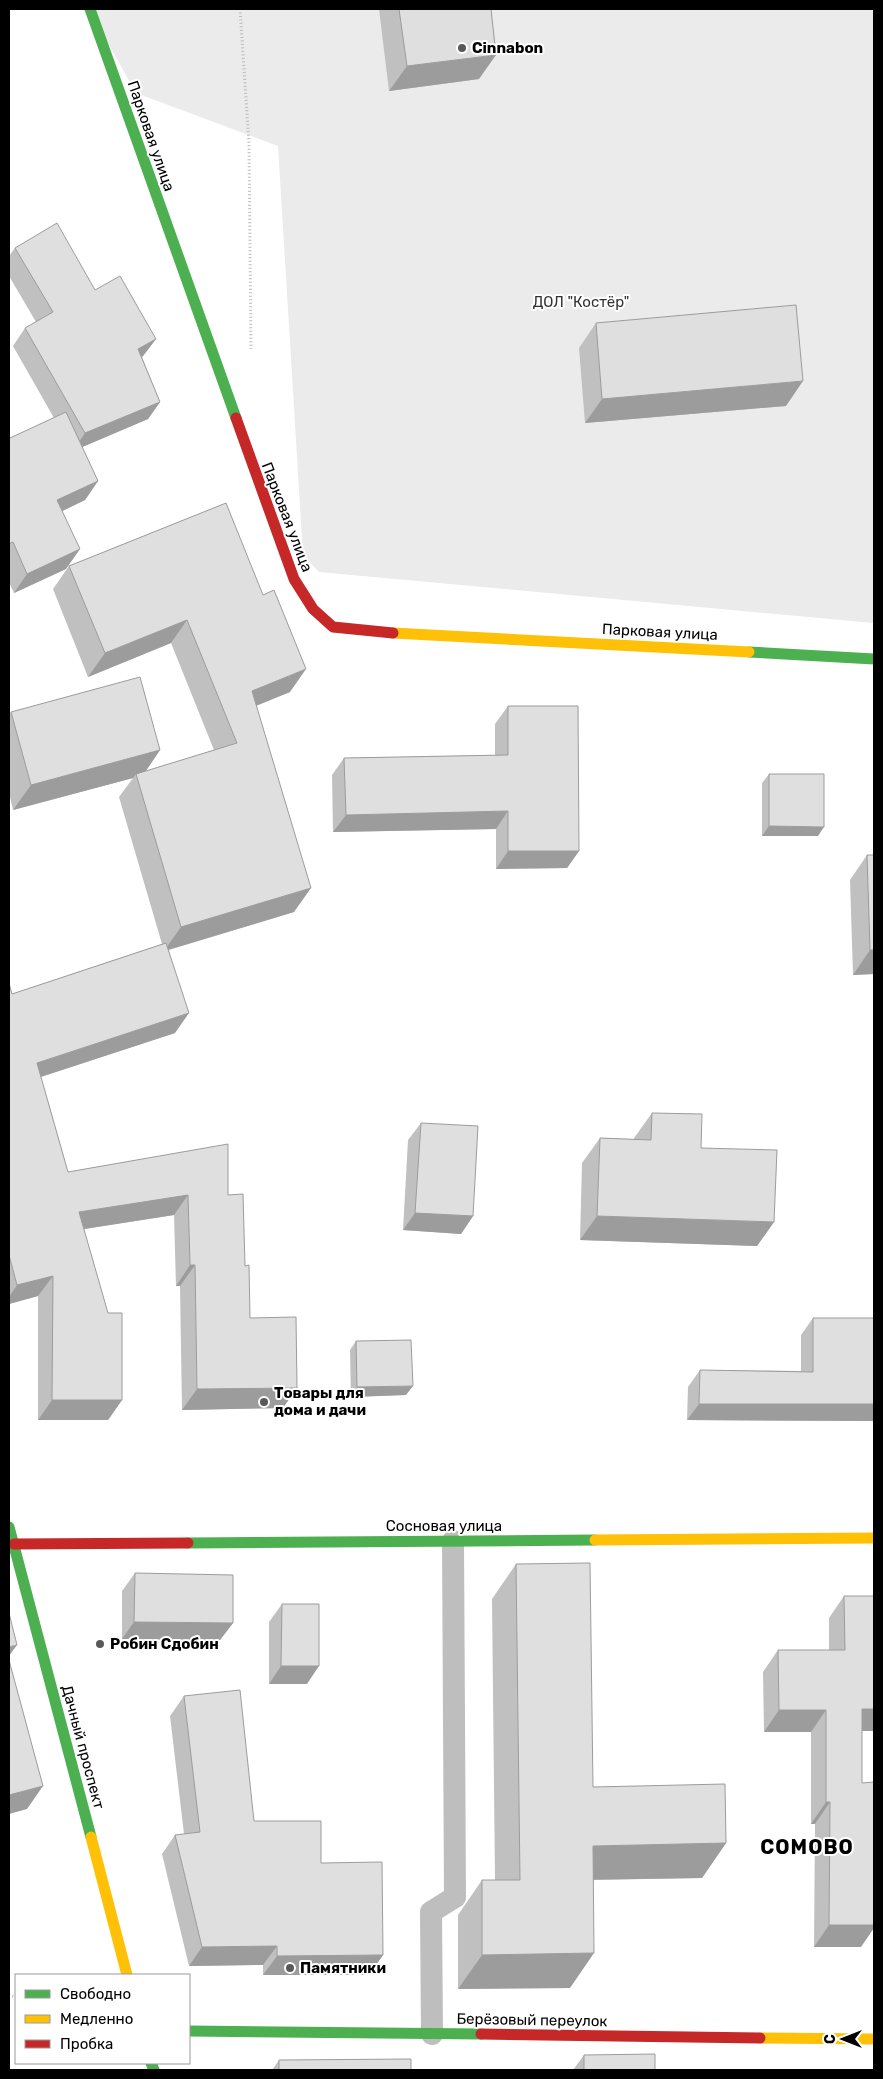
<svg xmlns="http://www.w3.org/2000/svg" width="883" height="2079" viewBox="0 0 883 2079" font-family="Rubik,sans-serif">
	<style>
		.green { fill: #ebebeb }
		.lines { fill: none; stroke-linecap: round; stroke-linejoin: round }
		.path { stroke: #b9b9b9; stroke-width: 3; stroke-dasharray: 1 2.5; stroke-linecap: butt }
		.lane { stroke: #bebebe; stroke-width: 22 }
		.fast { stroke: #4caf50; stroke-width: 11 }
		.slow { stroke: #ffc107; stroke-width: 11 }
		.jam { stroke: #c62828; stroke-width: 11 }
		.wall { fill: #c0c0c0 }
		.shaded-wall { fill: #9c9c9c }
		.building { fill: #dfdfdf; stroke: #9c9c9c }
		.poi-dot { fill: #595959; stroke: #fff; stroke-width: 2 }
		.labels { text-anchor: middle; stroke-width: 4; stroke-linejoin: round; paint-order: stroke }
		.poi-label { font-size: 15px; font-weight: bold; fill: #000; stroke: #fff; text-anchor: start }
		.street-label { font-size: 15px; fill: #000; stroke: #fff }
		.park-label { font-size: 15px; fill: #323232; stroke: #fff }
		.district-label { font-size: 20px; font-weight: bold; letter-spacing: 1px; fill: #000; stroke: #fff }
	</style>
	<rect width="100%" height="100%" fill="#fff"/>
	<!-- green -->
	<path class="green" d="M 89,9 L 874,9 L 874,623 L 319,572 L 303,555 L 278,146 L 136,93 Z"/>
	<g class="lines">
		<!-- path -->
		<path class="path" d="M 240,9 L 249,143 L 251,349
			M 9,1995 L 16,1997"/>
		<!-- lane -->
		<path class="lane" d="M 432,2034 L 431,1912 L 455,1897 L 453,1541"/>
		<!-- fast -->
		<path class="fast" d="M 90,9 L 236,418
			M 749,652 L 874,659
			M 9,1527 L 91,1837
			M 188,1543 L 595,1540
			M 189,2031 L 481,2034
			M 151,2063 L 154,2070"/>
		<!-- slow -->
		<path class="slow" d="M 393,633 L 749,652
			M 595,1540 L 874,1538
			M 91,1837 L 127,1975
			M 760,2038 L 874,2039"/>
		<!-- jam -->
		<path class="jam" d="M 236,418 L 294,579 L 313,609 L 333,627 L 393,633
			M 14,1544 L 188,1543
			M 481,2034 L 760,2038"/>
	</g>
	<!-- wall -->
	<path class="wall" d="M 379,9 L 491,9 L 479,79 L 389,91 Z
		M 15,248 L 95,290 L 156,339 L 143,356 L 142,357 L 160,402 L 148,419 L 82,447 L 98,481 L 85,500 L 62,511 L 66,569 L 14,593 L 9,582 L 9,436 L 10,438 L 54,418 L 13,346 L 25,328 L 36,322 L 9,276 L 9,256 Z
		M 596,323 L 786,406 L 585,423 L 579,348 Z
		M 226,503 L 290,692 L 256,706 L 294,912 L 169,950 L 175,1033 L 41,1077 L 68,1172 L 228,1195 L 245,1266 L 250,1318 L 283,1408 L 182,1410 L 180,1286 L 176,1286 L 174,1215 L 84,1229 L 122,1400 L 108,1420 L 38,1420 L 38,1296 L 9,1304 L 9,983 L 12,994 L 162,944 L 119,797 L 133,778 L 13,810 L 9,793 L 9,715 L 11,712 L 160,750 L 146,771 L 214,750 L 171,643 L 88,677 L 53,589 L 69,566 Z
		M 508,706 L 579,851 L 567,868 L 496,869 L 496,829 L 333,832 L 332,775 L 344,758 L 495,755 L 495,724 Z
		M 769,774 L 818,836 L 762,836 L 762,783 Z
		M 867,855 L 874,855 L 874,974 L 853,975 L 850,880 Z
		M 652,1113 L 701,1148 L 774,1222 L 757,1246 L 580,1240 L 582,1163 L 600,1138 L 634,1139 L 634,1138 Z
		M 421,1123 L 473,1216 L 461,1234 L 403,1230 L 408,1140 Z
		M 813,1318 L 874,1421 L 687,1420 L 688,1387 L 700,1370 L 801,1371 L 801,1335 Z
		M 356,1341 L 406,1395 L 351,1397 L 350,1350 Z
		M 516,1564 L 593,1787 L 726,1843 L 702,1878 L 594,1880 L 570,1988 L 458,1989 L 458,1915 L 482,1880 L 495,1880 L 492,1599 Z
		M 135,1573 L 233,1623 L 220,1640 L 122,1639 L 122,1591 Z
		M 844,1596 L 862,1731 L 861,1947 L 814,1947 L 815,1824 L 811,1824 L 811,1732 L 764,1732 L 763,1672 L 778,1650 L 829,1650 L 829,1618 Z
		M 282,1604 L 307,1684 L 269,1684 L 269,1622 Z
		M 184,1696 L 254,1821 L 321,1863 L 383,1955 L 369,1975 L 263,1975 L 263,1965 L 189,1966 L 162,1854 L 175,1835 L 184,1834 L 170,1716 Z
		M 584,2055 L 655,2070 L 573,2070 Z
		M 279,2060 L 411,2070 L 272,2070 Z"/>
	<!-- shaded-wall -->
	<path class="shaded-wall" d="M 496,55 L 479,79 L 389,91 L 407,66 Z
		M 156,339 L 143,356 L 126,367 L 138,349 Z
		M 803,381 L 786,406 L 585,423 L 602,399 Z
		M 160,402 L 148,419 L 73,451 L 85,433 Z
		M 98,481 L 85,500 L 44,520 L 57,500 Z
		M 80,549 L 66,569 L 14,593 L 27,574 Z
		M 187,620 L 171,643 L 88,677 L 105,653 Z
		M 306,669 L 290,692 L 235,714 L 252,691 Z
		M 160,750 L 143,775 L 136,774 L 133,778 L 13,810 L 31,785 Z
		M 508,811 L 496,829 L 333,832 L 346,815 Z
		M 769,826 L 824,827 L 818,836 L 762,836 Z
		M 508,851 L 579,851 L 567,868 L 496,869 Z
		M 311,888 L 294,912 L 164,951 L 181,927 Z
		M 870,950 L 874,950 L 874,974 L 853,975 Z
		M 189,1013 L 175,1033 L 22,1083 L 37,1063 Z
		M 188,1195 L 174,1215 L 65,1232 L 79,1212 Z
		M 415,1213 L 473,1216 L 461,1234 L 403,1230 Z
		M 597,1216 L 774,1222 L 757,1246 L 580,1240 Z
		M 190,1265 L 195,1265 L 180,1286 L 176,1286 Z
		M 53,1276 L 38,1296 L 9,1304 L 9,1297 L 17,1285 Z
		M 413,1386 L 406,1395 L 351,1397 L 357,1387 Z
		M 297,1388 L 283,1408 L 182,1410 L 197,1389 Z
		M 52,1400 L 122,1400 L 108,1420 L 38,1420 Z
		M 699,1404 L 874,1404 L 874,1421 L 687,1420 Z
		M 134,1622 L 233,1623 L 220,1640 L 122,1639 Z
		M 17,1645 L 9,1656 L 9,1647 Z
		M 281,1666 L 319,1666 L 307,1684 L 269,1684 Z
		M 862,1709 L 874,1709 L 874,1731 L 847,1731 Z
		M 779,1710 L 826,1710 L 811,1732 L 764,1732 Z
		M 43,1786 L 27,1809 L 9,1814 L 9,1795 Z
		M 826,1802 L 830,1802 L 815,1824 L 811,1824 Z
		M 726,1843 L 702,1878 L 569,1880 L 593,1846 Z
		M 829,1925 L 874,1925 L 874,1928 L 861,1947 L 814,1947 Z
		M 277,1946 L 263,1965 L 189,1966 L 202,1947 Z
		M 594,1953 L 570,1988 L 458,1989 L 482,1955 Z
		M 383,1955 L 369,1975 L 263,1975 L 277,1956 Z"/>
	<!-- building -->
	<path class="building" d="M 399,9 L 491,9 L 496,55 L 407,66 Z
		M 57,223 L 95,290 L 120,276 L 156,339 L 138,349 L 160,402 L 85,433 L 25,328 L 53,312 L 15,248 Z
		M 796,305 L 803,381 L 602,399 L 596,323 Z
		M 66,412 L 98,481 L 57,500 L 80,549 L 27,574 L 13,542 L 9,544 L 9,436 L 10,438 Z
		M 226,503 L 263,595 L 274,590 L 306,669 L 252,691 L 311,888 L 181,927 L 136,774 L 237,743 L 187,620 L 105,653 L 69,566 Z
		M 140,677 L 160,750 L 31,785 L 11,712 Z
		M 508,706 L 578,706 L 579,851 L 508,851 L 508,811 L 346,815 L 344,758 L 508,755 Z
		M 769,774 L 824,774 L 824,827 L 769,826 Z
		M 867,855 L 874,855 L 874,950 L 870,950 Z
		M 166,943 L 189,1013 L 37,1063 L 68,1172 L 228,1144 L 228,1195 L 243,1194 L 245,1266 L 249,1265 L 250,1318 L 296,1317 L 297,1388 L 197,1389 L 195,1265 L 190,1265 L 188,1195 L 79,1212 L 108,1313 L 122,1313 L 122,1400 L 52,1400 L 53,1276 L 17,1285 L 9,1255 L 9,983 L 12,994 Z
		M 652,1113 L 702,1114 L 701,1148 L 777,1150 L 774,1222 L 597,1216 L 600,1138 L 651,1140 Z
		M 421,1123 L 478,1126 L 473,1216 L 415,1213 Z
		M 813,1318 L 874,1318 L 874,1404 L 699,1404 L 700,1370 L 813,1372 Z
		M 411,1340 L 413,1386 L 357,1387 L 356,1341 Z
		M 590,1563 L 593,1787 L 725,1784 L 726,1843 L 593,1846 L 594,1953 L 482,1955 L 482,1880 L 520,1880 L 516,1564 Z
		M 135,1573 L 233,1575 L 233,1623 L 134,1622 Z
		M 844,1596 L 874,1596 L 874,1709 L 862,1709 L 862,1783 L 874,1782 L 874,1925 L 829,1925 L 830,1802 L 826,1802 L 826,1710 L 779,1710 L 778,1650 L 845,1650 Z
		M 282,1604 L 319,1604 L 319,1666 L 281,1666 Z
		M 9,1613 L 17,1645 L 9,1647 Z
		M 9,1660 L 43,1786 L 9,1795 Z
		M 240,1690 L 254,1821 L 321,1821 L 321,1863 L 382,1862 L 383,1955 L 277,1956 L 277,1946 L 202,1947 L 175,1835 L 200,1832 L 184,1696 Z
		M 655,2054 L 655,2070 L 584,2070 L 584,2055 Z
		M 411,2059 L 411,2070 L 279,2070 L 279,2060 Z"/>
	<!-- markers -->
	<g class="poi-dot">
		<circle cx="462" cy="48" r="5"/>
		<circle cx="264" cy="1402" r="5"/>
		<circle cx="100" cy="1644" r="5"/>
		<circle cx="290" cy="1968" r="5"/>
	</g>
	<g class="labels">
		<!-- poi labels -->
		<g class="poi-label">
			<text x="472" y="53">Cinnabon</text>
			<text x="274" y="1398">Товары для<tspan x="274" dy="17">дома и дачи</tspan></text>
			<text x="110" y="1649">Робин Сдобин</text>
			<text x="300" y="1973">Памятники</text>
		</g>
		<!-- street labels -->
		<g class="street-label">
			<text transform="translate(151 136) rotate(71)" y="5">Парковая улица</text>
			<text transform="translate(287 517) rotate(69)" y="5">Парковая улица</text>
			<text transform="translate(660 632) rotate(3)" y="5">Парковая улица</text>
			<text x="444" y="1531">Сосновая улица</text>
			<text transform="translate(83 1747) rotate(75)" y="5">Дачный проспект</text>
			<text transform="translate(532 2020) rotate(1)" y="5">Берёзовый переулок</text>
		</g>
		<!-- park labels -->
		<g class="park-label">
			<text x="581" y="307">ДОЛ "Костёр"</text>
		</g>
		<!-- district labels -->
		<g class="district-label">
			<text x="807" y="1854">СОМОВО</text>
		</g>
	</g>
	<!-- border -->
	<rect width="883" height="2079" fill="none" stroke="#000000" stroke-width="20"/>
	<!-- legend -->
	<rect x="15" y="1974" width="175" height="90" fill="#ffffff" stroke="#999999"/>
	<rect x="25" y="1990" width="25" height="8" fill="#4caf50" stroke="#999999"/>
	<text x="60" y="1999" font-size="15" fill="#000000">Свободно</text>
	<rect x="25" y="2015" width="25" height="8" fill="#ffc107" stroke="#999999"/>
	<text x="60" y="2024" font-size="15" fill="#000000">Медленно</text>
	<rect x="25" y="2040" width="25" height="8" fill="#c62828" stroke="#999999"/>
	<text x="60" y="2049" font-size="15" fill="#000000">Пробка</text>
	<!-- north arrow -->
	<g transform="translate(843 2039) rotate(270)" stroke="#ffffff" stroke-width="4" paint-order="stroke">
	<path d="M0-4L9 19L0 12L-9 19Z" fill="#000000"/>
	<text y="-8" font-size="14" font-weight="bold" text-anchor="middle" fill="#000000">С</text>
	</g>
</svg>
